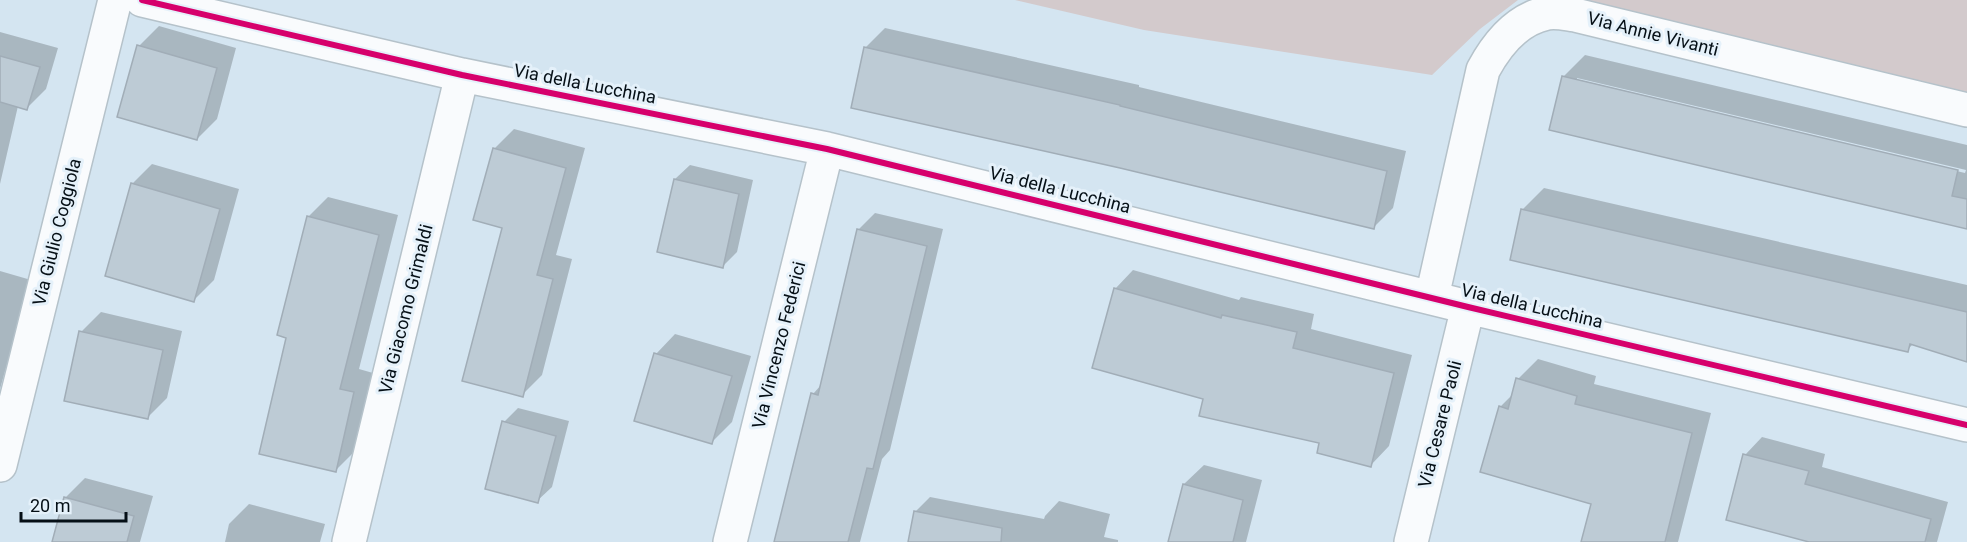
<svg xmlns="http://www.w3.org/2000/svg" width="1967" height="542" viewBox="0 0 1967 542" font-family="Roboto,sans-serif">
	<style>
		.green { fill: #d3cacc }
		.shadow { fill: #0003; fill-rule: evenodd }
		.building { fill: #bdcbd5; stroke: #a1adb7; stroke-width: 1.5 }
		.lines { fill: none; stroke-linecap: round; stroke-linejoin: round }
		.minor-casing { stroke: #b5c2ca; stroke-width: 36 }
		.minor { stroke: #f9fbfd; stroke-width: 33 }
		.cycleway-casing { stroke: #e5f1fa; stroke-width: 10 }
		.cycleway { stroke: #d6006c; stroke-width: 6 }
		.labels { text-anchor: middle; stroke-width: 6; stroke-linejoin: round; paint-order: stroke }
		.street-label { font-size: 18px; fill: #050f16; stroke: #e5f1fa }
	</style>
	<rect width="100%" height="100%" fill="#d4e5f1"/>
	<!-- green -->
	<path class="green" d="M 1015,0 L 1518,0 L 1480,29 L 1432,75 L 1144,30 Z
		M 1574,0 L 1967,0 L 1967,98 Z"/>
	<!-- shadow -->
	<path class="shadow" d="M 159,26 L 236,48 L 217,119 L 197,139 L 139,46 Z
		M 885,28 L 1139,85 L 1139,87 L 1406,151 L 1393,208 L 1373,228 L 865,48 Z
		M 0,32 L 58,48 L 46,89 L 27,108 L 18,106 L 0,184 Z
		M 1585,55 L 1967,145 L 1967,228 L 1563,77 ZM 1577,78 L 1966,170 L 1965,173 L 1577,81 Z
		M 514,129 L 585,148 L 556,255 L 572,259 L 542,375 L 522,395 L 494,149 Z
		M 152,164 L 239,189 L 214,280 L 194,300 L 132,184 Z
		M 690,165 L 753,180 L 737,252 L 722,267 L 675,179 Z
		M 1544,188 L 1967,285 L 1967,360 L 1914,343 L 1907,350 L 1522,210 Z
		M 328,197 L 398,215 L 359,369 L 373,373 L 355,451 L 335,471 L 288,337 L 308,217 Z
		M 875,213 L 943,229 L 890,450 L 882,459 L 860,542 L 775,542 L 813,394 L 821,385 L 858,230 Z
		M 1133,270 L 1239,300 L 1241,297 L 1314,314 L 1311,329 L 1412,355 L 1389,446 L 1371,465 L 1321,442 L 1204,398 L 1115,289 Z
		M 0,271 L 31,280 L 0,389 Z
		M 101,312 L 182,331 L 167,398 L 147,418 L 81,332 Z
		M 675,334 L 751,356 L 732,422 L 712,442 L 656,354 Z
		M 1538,359 L 1596,376 L 1594,384 L 1711,413 L 1678,542 L 1586,542 L 1592,503 L 1500,407 L 1513,394 L 1518,379 Z
		M 518,408 L 569,421 L 552,487 L 537,501 L 504,422 Z
		M 1762,437 L 1825,454 L 1822,467 L 1948,502 L 1937,542 L 1815,542 L 1745,455 Z
		M 1204,465 L 1262,480 L 1246,542 L 1170,542 L 1184,484 Z
		M 85,478 L 153,496 L 140,542 L 53,542 L 65,498 Z
		M 930,497 L 1044,519 L 1045,516 L 1059,501 L 1110,514 L 1104,537 L 1118,540 L 1118,542 L 909,542 L 915,512 Z
		M 249,504 L 325,524 L 320,542 L 225,542 L 229,524 Z"/>
	<!-- building -->
	<path class="building" d="M 137,45 L 217,68 L 197,140 L 117,117 Z
		M 864,47 L 1120,105 L 1120,106 L 1387,171 L 1374,229 L 1120,168 L 851,108 Z
		M 0,56 L 40,67 L 27,110 L 0,102 Z
		M 1562,76 L 1958,170 L 1952,196 L 1967,199 L 1967,229 L 1549,130 Z
		M 493,148 L 566,168 L 537,275 L 553,279 L 523,397 L 462,381 L 502,228 L 473,220 Z
		M 674,179 L 739,194 L 723,268 L 657,252 Z
		M 131,183 L 220,209 L 194,302 L 105,276 Z
		M 1521,209 L 1967,312 L 1967,362 L 1910,344 L 1908,352 L 1510,260 Z
		M 307,216 L 379,235 L 340,389 L 354,392 L 336,472 L 259,454 L 286,338 L 277,335 Z
		M 857,229 L 927,246 L 873,469 L 867,468 L 848,542 L 774,542 L 811,393 L 818,395 Z
		M 1114,288 L 1221,318 L 1222,315 L 1297,332 L 1293,348 L 1394,373 L 1371,467 L 1317,453 L 1319,443 L 1199,416 L 1203,399 L 1092,368 Z
		M 79,331 L 163,350 L 148,419 L 64,401 Z
		M 654,353 L 732,376 L 712,444 L 634,421 Z
		M 1516,378 L 1577,396 L 1575,404 L 1692,433 L 1665,542 L 1581,542 L 1591,504 L 1480,472 L 1499,406 L 1508,409 Z
		M 502,421 L 556,436 L 538,503 L 485,489 Z
		M 1743,454 L 1809,471 L 1805,484 L 1931,519 L 1925,542 L 1809,542 L 1726,520 Z
		M 1183,484 L 1243,500 L 1233,542 L 1168,542 Z
		M 64,497 L 134,516 L 127,542 L 52,542 Z
		M 914,511 L 1002,528 L 1001,542 L 908,542 Z"/>
	<g class="lines">
		<defs>
			<path id="minor" d="M 142,0 L 462,75 L 827,149 L 1468,307 L 1967,425
				M 1432,297 L 1483,70 C 1497,44 1517,19 1547,13 C 1556,11 1567,14 1575,15 L 1967,110
				M 0,465 L 115,0
				M 349,542 L 462,75
				M 730,542 L 827,149
				M 1411,542 L 1468,307"/>
		</defs>
		<!-- minor casing -->
		<use href="#minor" class="minor-casing"/>
		<!-- minor -->
		<use href="#minor" class="minor"/>
		<defs>
			<path id="cycleway" d="M 142,0 L 462,75 L 827,149 L 1468,307 L 1967,425"/>
		</defs>
		<!-- cycleway casing -->
		<use href="#cycleway" class="cycleway-casing"/>
		<!-- cycleway -->
		<use href="#cycleway" class="cycleway"/>
	</g>
	<g class="labels">
		<!-- street labels -->
		<g class="street-label">
			<text transform="translate(1653 34) rotate(14)" y="6">Via Annie Vivanti</text>
			<text transform="translate(585 84) rotate(11)" y="6">Via della Lucchina</text>
			<text transform="translate(1060 190) rotate(14)" y="6">Via della Lucchina</text>
			<text transform="translate(57 232) rotate(-76)" y="6">Via Giulio Coggiola</text>
			<text transform="translate(1532 306) rotate(13)" y="6">Via della Lucchina</text>
			<text transform="translate(406 309) rotate(-76)" y="6">Via Giacomo Grimaldi</text>
			<text transform="translate(779 345) rotate(-76)" y="6">Via Vincenzo Federici</text>
			<text transform="translate(1440 424) rotate(-76)" y="6">Via Cesare Paoli</text>
		</g>
	</g>
	<!-- scale -->
	<path d="M21 512v9h105v-9" fill="none" stroke="#050f16" stroke-width="3"/>
	<text x="30" y="512" font-size="18" fill="#050f16" stroke="#e5f1fa" stroke-width="4.5" paint-order="stroke">20 m</text>
</svg>
